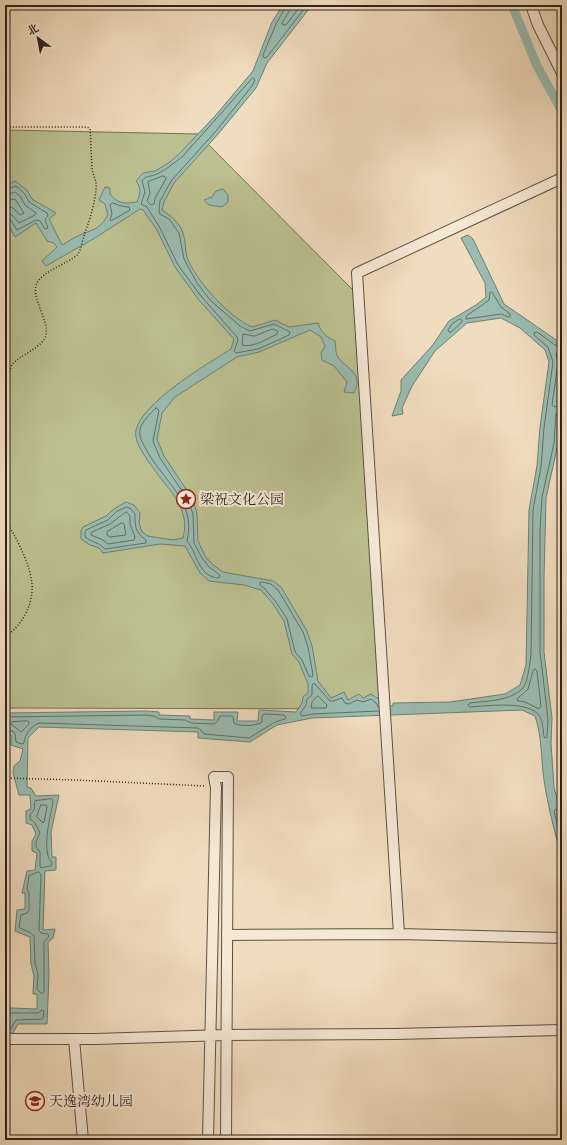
<svg xmlns="http://www.w3.org/2000/svg" width="567" height="1145" viewBox="0 0 567 1145" font-family="Cardo,'Noto Serif SC',serif">
	<style>
		.green { fill: #bcc090; stroke: #747255 }
		.water { fill: #9abcb1; stroke: #6e7f75 }
		.lines { fill: none; stroke-linecap: round; stroke-linejoin: round }
		.shore { stroke: #637066; stroke-width: 1 }
		.canal { stroke: #9abcb1; stroke-width: 9 }
		.minor-casing { stroke: #5d5143; stroke-width: 12 }
		.path { stroke: #2c231a; stroke-width: 1.5; stroke-dasharray: 1 2; stroke-linecap: butt }
		.minor { stroke: #f5e8d5; stroke-width: 10 }
		.labels { text-anchor: middle; stroke-width: 4; stroke-linejoin: round; paint-order: stroke }
		.poi-label { font-size: 14px; fill: #2c231a; stroke: #f5e8d5; text-anchor: start }
	</style>
	<rect width="100%" height="100%" fill="#f0dcbe"/>
	<filter id="stains"><feTurbulence type="fractalNoise" baseFrequency=".005" numOctaves="4"/><feColorMatrix values="0 0 0 0 .2 0 0 0 0 .09 0 0 0 0 .02 0 0 0 .5 -.17"/></filter>
	<radialGradient id="worn" r=".72"><stop offset=".6" stop-color="#630" stop-opacity="0"/><stop offset="1" stop-color="#630" stop-opacity=".3"/></radialGradient>
	<!-- green -->
	<path class="green" d="M 5,130 L 198,134 L 353,290 L 381,709 L 5,708 Z"/>
	<!-- water -->
	<path class="water" d="M 283,5 L 312,5 L 267,63 L 256,88 L 219,133 L 174,183 L 164,202 L 162,210 C 171,216 180,223 183,233 C 186,241 185,250 187,257 C 195,280 230,318 252,327 L 275,320 L 289,327 L 318,323 C 321,332 326,337 335,341 C 336,346 335,353 338,357 C 347,370 364,372 354,393 L 344,392 L 347,382 L 334,366 L 322,360 L 321,353 L 325,346 L 321,337 L 310,330 L 259,352 L 237,357 L 175,397 L 162,413 L 157,439 L 164,456 L 192,498 L 197,513 L 198,541 L 205,556 L 212,564 L 223,572 L 273,581 L 281,587 L 307,631 L 312,646 L 318,681 L 331,698 L 344,692 L 348,700 L 359,694 L 363,698 L 371,694 L 380,700 L 381,705 L 393,706 L 393,703 L 450,702 L 505,694 L 520,685 L 526,665 L 529,510 L 537,466 L 540,427 L 549,362 L 545,350 L 520,328 L 501,318 L 467,323 L 435,351 L 412,386 L 402,408 L 403,414 L 392,416 L 401,391 L 401,380 L 432,346 L 449,321 L 476,305 L 486,297 L 485,283 L 461,238 L 468,235 L 473,239 L 504,304 L 562,344 L 562,397 L 558,444 L 546,498 L 544,578 L 544,652 L 552,718 L 551,743 L 554,788 L 562,814 L 562,859 C 555,833 548,807 544,780 C 541,759 542,736 535,716 L 522,710 L 312,718 L 277,725 L 250,742 L 198,738 L 198,732 L 39,727 L 28,738 L 27,787 L 31,788 L 36,796 L 59,795 L 51,832 L 52,857 L 56,857 L 56,870 L 45,871 L 43,930 L 55,929 L 53,938 L 48,942 L 49,975 L 47,1024 L 18,1024 L 5,1047 L 5,1010 L 11,1008 L 37,1009 L 37,994 L 33,994 L 34,976 L 31,964 L 30,937 L 15,931 L 17,910 L 25,909 L 25,893 L 22,893 L 27,871 L 35,870 L 37,853 L 32,851 L 32,841 L 36,834 L 32,825 L 26,823 L 26,811 L 31,809 L 30,795 L 19,795 L 13,773 L 14,766 L 20,761 L 23,749 L 11,745 L 11,735 L 5,734 L 5,713 L 146,711 L 159,712 L 159,715 L 190,716 L 190,719 L 214,720 L 214,712 L 238,712 L 237,721 L 258,721 L 259,710 L 296,712 L 302,703 L 303,697 L 308,693 L 308,684 L 299,662 L 292,654 L 284,621 L 273,604 L 261,590 L 244,585 L 209,581 L 200,573 L 185,546 L 160,544 L 103,553 L 99,548 L 90,545 L 81,539 L 81,531 L 83,527 L 106,516 L 114,509 L 126,502 L 134,505 L 140,513 L 139,523 L 142,532 L 148,536 L 173,540 L 183,538 C 188,519 181,505 170,490 C 161,478 138,451 136,437 C 130,409 210,362 231,349 L 234,339 L 198,299 L 175,267 L 157,230 L 143,210 L 140,209 L 95,238 L 46,266 L 42,261 L 57,247 L 54,243 L 47,241 L 36,223 L 15,237 L 5,219 L 5,186 L 15,181 L 27,190 L 32,199 L 56,213 L 49,219 L 62,245 C 68,242 73,238 80,235 C 94,229 99,230 108,215 L 105,204 L 99,200 L 105,187 L 110,188 L 110,194 C 118,204 125,204 137,202 C 140,194 142,189 136,181 L 143,173 L 155,171 L 170,162 L 179,154 L 215,116 L 253,71 L 272,22 Z
		M 223,189 L 228,195 L 228,202 L 222,207 L 209,205 L 204,200 L 212,197 L 216,191 Z"/>
	<g class="lines">
		<!-- shore -->
		<path class="shore" d="M 286,5 L 285,8 L 276,24 L 263,55 L 264,58 L 267,57 L 307,5
			M 291,5 L 290,10 L 282,23 L 283,25 L 286,25 L 301,5
			M 253,78 L 255,80 L 252,86 L 216,131 L 171,181 L 160,201 L 159,210 L 160,214 L 169,219 L 179,233 L 184,259 L 197,283 L 211,301 L 240,326 L 250,331 L 274,324 L 290,332 L 289,335 L 258,349 L 236,353 L 234,351 L 238,340 L 237,337 L 201,296 L 178,265 L 160,228 L 147,207 L 141,204 L 145,192 L 142,181 C 146,175 151,177 157,174 C 166,170 174,163 182,157 Z
			M 163,176 L 165,177 L 166,179 L 155,198 L 154,204 L 151,205 L 147,201 L 150,193 L 148,182 Z
			M 5,190 L 16,186 L 24,193 L 29,202 L 47,213 L 48,215 L 45,220 L 48,228 L 45,229 L 40,221 L 36,220 L 17,230 L 10,219 L 5,218
			M 5,195 L 15,192 L 20,196 L 25,205 L 36,213 L 35,215 L 19,223 L 12,215 L 5,213
			M 5,201 L 15,199 L 24,213 L 20,215 L 13,208 L 5,207
			M 113,203 L 121,206 L 129,207 L 130,210 L 111,221 L 110,220 L 112,214 L 110,205 Z
			M 492,292 L 501,307 L 510,314 L 510,317 L 508,317 L 501,314 L 466,319 L 466,316 L 478,308 L 489,300 L 490,293 Z
			M 460,319 L 462,320 L 462,322 L 451,332 L 449,332 L 448,330 L 452,324 Z
			M 273,329 L 278,331 L 277,334 C 267,339 253,348 242,345 L 243,334 L 254,336 Z
			M 562,347 L 558,347 L 537,332 L 534,333 L 534,335 L 548,347 L 553,362 L 544,428 L 541,467 L 533,510 L 531,654 C 530,662 528,682 523,688 C 511,701 486,701 470,703 L 468,705 L 470,707 C 488,706 523,701 537,713 C 543,718 543,730 544,737 L 545,738 L 547,737 L 548,719 L 540,652 L 540,530 L 542,497 L 554,443 L 556,414 L 558,411 L 562,410
			M 562,352 L 558,352 L 556,354 L 558,363 L 552,405 L 554,407 L 562,405
			M 156,408 L 159,410 L 153,441 L 160,458 L 188,500 L 193,514 L 194,543 L 202,558 L 209,567 L 220,575 L 219,578 C 198,577 198,554 187,541 C 197,500 161,480 145,447 C 142,442 139,437 140,430 C 141,422 150,414 156,408 Z
			M 127,507 L 131,509 L 135,514 C 135,527 135,532 146,540 L 146,543 L 105,549 C 99,542 93,543 85,537 L 85,532 L 86,530 L 108,520 L 116,512 Z
			M 127,512 L 130,516 L 130,524 L 135,537 L 134,540 L 108,544 L 103,540 L 91,535 L 92,532 L 110,524 L 119,517 Z
			M 122,523 L 124,524 L 126,535 L 110,537 L 107,535 L 107,532 Z
			M 262,582 L 271,584 L 278,590 L 303,632 L 308,647 L 313,675 L 312,677 L 309,676 L 302,660 L 295,652 L 287,619 L 276,602 L 264,588 L 260,585 L 260,583 Z
			M 535,669 L 537,671 L 541,706 L 539,709 L 525,702 L 518,701 L 517,699 L 528,689 L 533,671 Z
			M 318,696 L 327,705 L 326,708 L 311,708 L 312,702 Z
			M 379,708 L 376,703 L 371,699 L 363,702 L 357,700 L 349,704 L 345,703 L 342,698 L 333,701 L 330,701 L 314,683 L 312,685 L 312,695 L 307,699 L 306,705 L 300,714 L 302,716 L 312,714 L 379,711
			M 5,717 L 146,715 L 154,716 L 159,719 L 185,720 L 191,723 L 214,724 L 217,722 L 220,716 L 232,716 L 233,717 L 234,723 C 240,727 256,726 262,722 L 262,716 L 264,714 L 284,715 L 286,717 L 285,719 L 275,722 L 249,738 L 204,734 L 201,730 L 198,728 L 39,723 C 32,725 24,735 24,743 L 22,744 L 16,742 L 15,734 L 13,731 L 5,731
			M 27,721 L 29,722 L 29,724 L 21,732 L 11,724 L 12,722 Z
			M 52,799 L 53,802 C 50,819 44,838 48,856 C 49,860 52,860 52,865 L 50,866 L 41,868 L 40,866 L 40,852 L 36,847 L 36,842 L 40,833 L 35,823 L 30,819 L 30,815 L 34,810 L 35,801 Z
			M 41,805 L 46,805 L 47,807 L 44,822 L 43,823 L 37,817 Z
			M 562,812 L 556,809 L 554,811 L 562,843
			M 39,872 L 41,875 L 39,930 L 41,933 L 48,934 L 49,936 L 44,942 L 44,992 L 42,994 L 37,989 L 38,975 L 35,963 L 34,936 L 31,933 L 20,928 L 19,927 L 21,915 L 27,913 L 29,910 L 29,893 L 27,889 L 29,876 Z
			M 5,1013 L 38,1013 L 42,1010 L 44,1011 L 43,1018 L 42,1019 L 16,1020 L 8,1033"/>
		<!-- canal -->
		<path class="canal" d="M 512,5 L 537,66 L 562,111"/>
		<defs>
			<path id="minor" d="M 531,5 L 538,25 L 562,73
				M 399,934 L 357,273 L 562,178
				M 227,935 L 399,934 L 562,938
				M 5,1039 L 95,1039 L 226,1035 L 395,1034 L 562,1030
				M 74,1039 L 83,1140
				M 208,1140 L 216,787 L 214,777 L 228,777 L 226,1140"/>
		</defs>
		<!-- minor casing -->
		<use href="#minor" class="minor-casing"/>
		<!-- path -->
		<path class="path" d="M 5,125 L 6,127 L 87,127 L 90,129 C 91,142 91,155 92,168 C 93,176 97,180 96,189 C 95,204 89,221 84,236 C 82,242 81,251 77,255 C 67,264 43,271 37,283 C 30,296 49,320 46,335 C 43,348 19,355 12,365 C 7,373 6,405 5,416
			M 5,520 C 16,536 34,571 32,591 C 31,609 20,627 5,637
			M 5,778 L 75,780 L 206,786"/>
		<!-- minor -->
		<use href="#minor" class="minor"/>
	</g>
	<!-- icons -->
	<defs>
		<symbol id="sight-ring" viewBox="-11 -11 22 22"><circle r="9.5" fill="#f5e8d5" stroke="#8f2418" stroke-width="1.5"/><path d="M0-6L1.8-2.2L6-1.7L2.9 1.2L3.7 5.4L0 3.3L-3.7 5.4L-2.9 1.2L-6-1.7L-1.8-2.2Z" fill="#8f2418"/></symbol>
		<symbol id="school-ring" viewBox="-11 -11 22 22"><circle r="9.5" fill="#f5e8d5" stroke="#8f2418" stroke-width="1.5"/><path d="M0-5L7-2L0 1L-7-2ZM-4 1L0 2.5L4 1V4Q0 6-4 4Z" fill="#8f2418"/></symbol>
	</defs>
	<g fill-rule="evenodd">
		<use href="#sight-ring" x="175" y="488" width="22" height="22"/>
		<use href="#school-ring" x="24" y="1090" width="22" height="22"/>
	</g>
	<g class="labels">
		<!-- poi labels -->
		<g class="poi-label">
			<text x="200" y="504">梁祝文化公园</text>
			<text x="49" y="1106">天逸湾幼儿园</text>
		</g>
	</g>
	<!-- margin -->
	<rect width="567" height="1145" fill="none" stroke="#f0dcbe" stroke-width="20"/>
	<rect x="6" y="6" width="555" height="1133" fill="none" stroke="#2c231a" stroke-width="2"/>
	<rect x="10" y="10" width="547" height="1125" fill="none" stroke="#2c231a"/>
	<!-- north arrow -->
	<g transform="translate(38 38) rotate(328)" stroke="#f5e8d5" stroke-width="3" paint-order="stroke">
	<path d="M0-3L7 15L0 10L-7 15Z" fill="#2c231a"/>
	<text y="-6" font-size="11" font-weight="bold" text-anchor="middle" fill="#2c231a">北</text>
	</g>
	<rect width="100%" height="100%" filter="url(#stains)"/>
	<rect width="100%" height="100%" fill="url(#worn)"/>
</svg>
